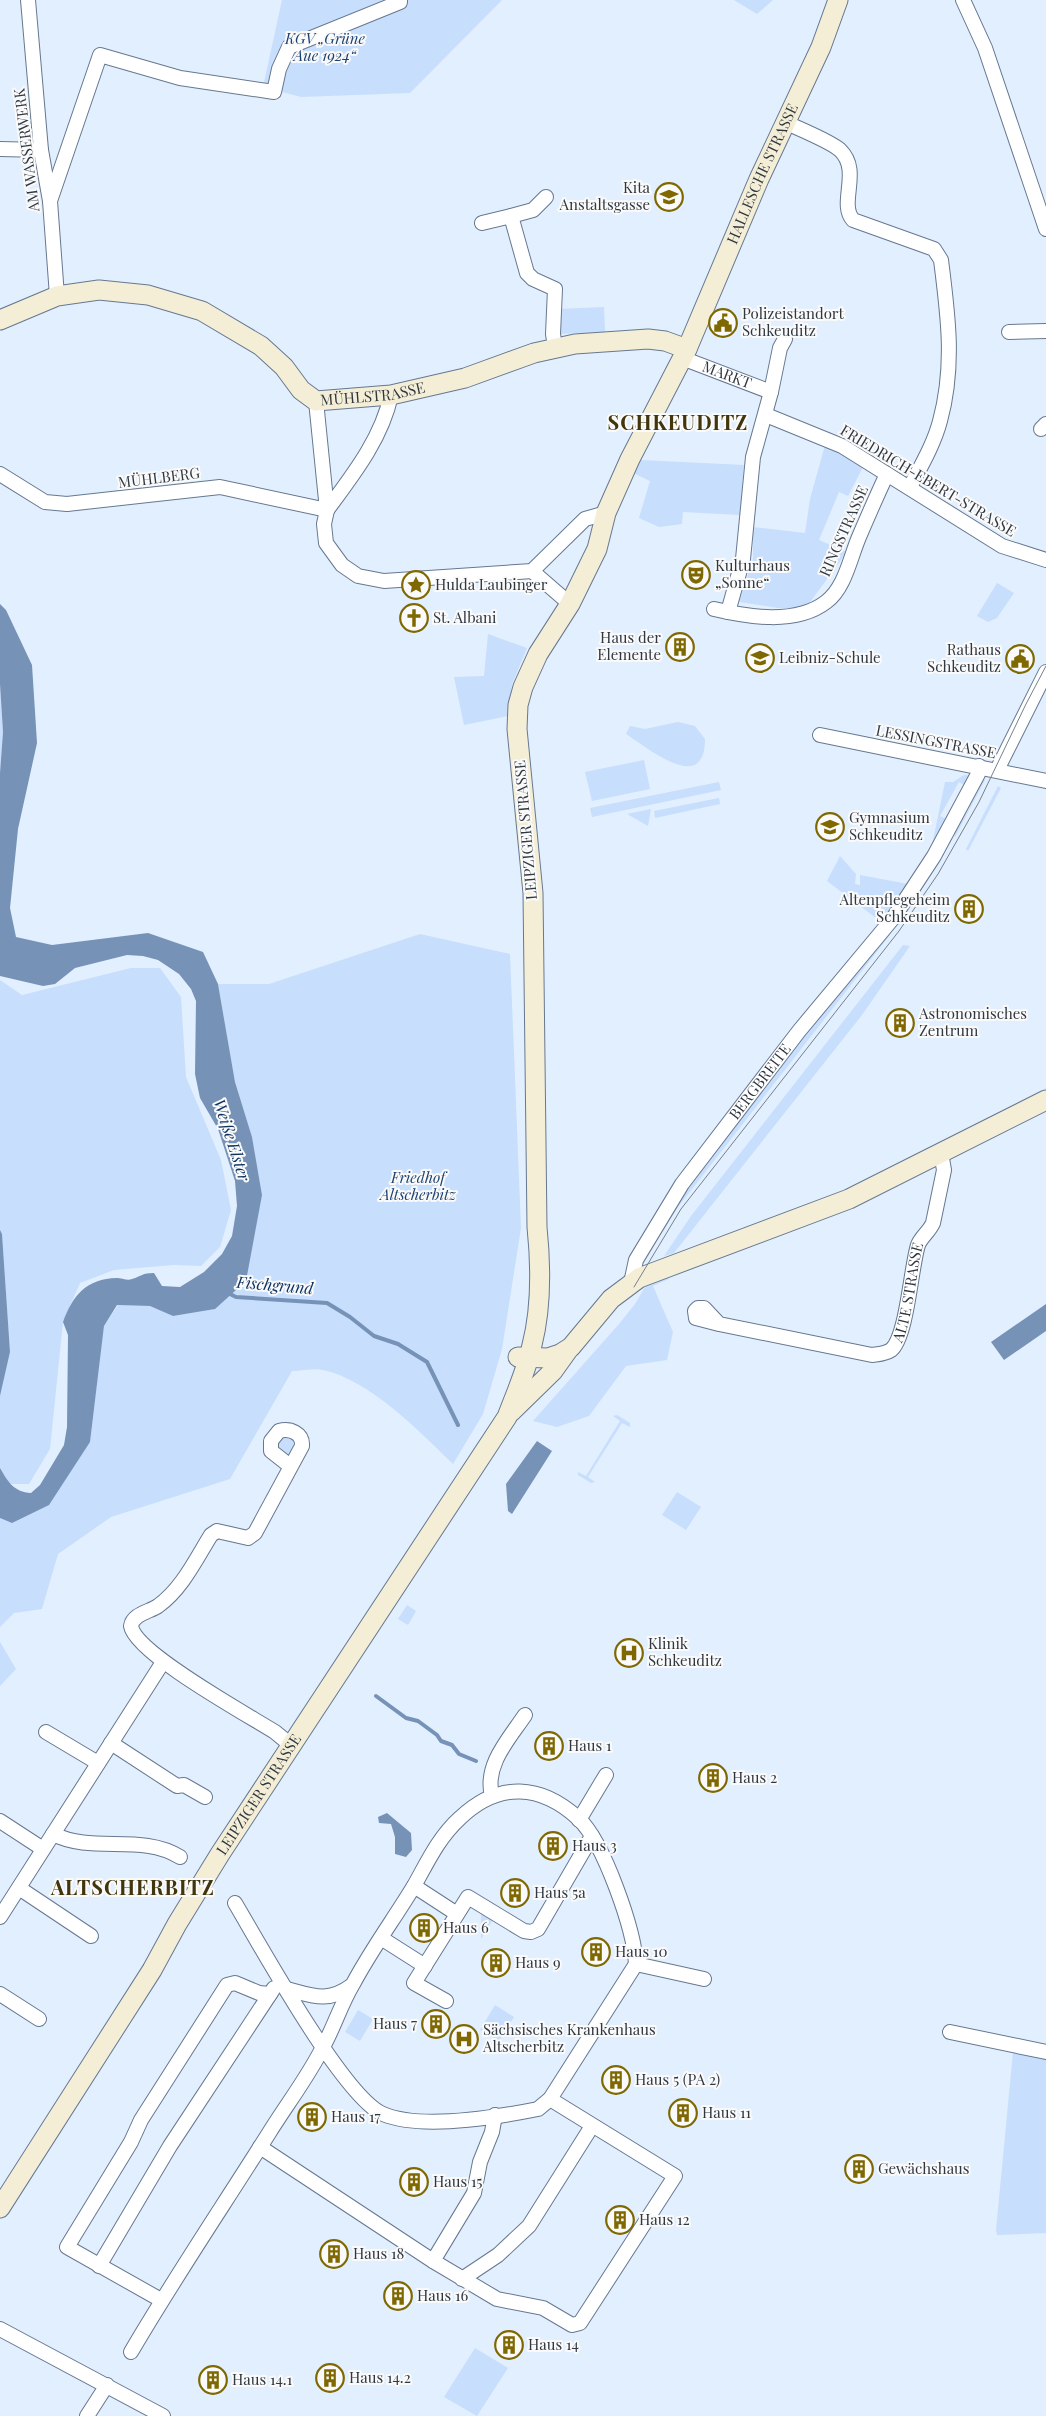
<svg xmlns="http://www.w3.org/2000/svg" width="1046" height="2416" viewBox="0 0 1046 2416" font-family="'Playfair Display',serif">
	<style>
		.green { fill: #c7defc }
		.water { fill: #7692b7 }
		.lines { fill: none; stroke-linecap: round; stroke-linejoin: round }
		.stream { stroke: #7692b7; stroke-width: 4 }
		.street-casing { stroke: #667890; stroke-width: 16 }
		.secondary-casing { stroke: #667890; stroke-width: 21 }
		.street { stroke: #fff; stroke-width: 14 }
		.secondary { stroke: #f4eed7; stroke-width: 19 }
		.tram { stroke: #76808c; stroke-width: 1 }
		.labels { text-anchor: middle; stroke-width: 4; stroke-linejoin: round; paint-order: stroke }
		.park-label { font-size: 15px; font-style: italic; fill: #1b4171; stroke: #fafafa }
		.street-label { font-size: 15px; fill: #2f3741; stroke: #fafafa }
		.poi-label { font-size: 15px; fill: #2f3741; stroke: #fafafa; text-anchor: start }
		.water-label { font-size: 16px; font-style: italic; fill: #0c3362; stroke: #fafafa }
		.district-label { font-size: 20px; font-weight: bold; letter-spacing: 1px; fill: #41350b; stroke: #fafafa }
	</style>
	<rect width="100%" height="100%" fill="#e2efff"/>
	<!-- green -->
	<path class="green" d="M 282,0 L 502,0 L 410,93 L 301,97 L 263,87 Z
		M 734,0 L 773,0 L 757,14 Z
		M 604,307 L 605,332 L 560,334 L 559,309 Z
		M 825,445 L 863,467 L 848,496 L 839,492 L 819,540 L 847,552 L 805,609 L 778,608 L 739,602 L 753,559 L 753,527 L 805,533 L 810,499 Z
		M 641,460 L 744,465 L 740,515 L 683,512 L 682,524 L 659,527 L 639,518 L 650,481 L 631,472 Z
		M 997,583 L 1014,593 L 997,618 L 988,622 L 977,616 Z
		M 488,634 L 527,648 L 512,684 L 508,716 L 464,725 L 454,677 L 484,676 Z
		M 0,684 L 3,732 L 0,773 Z
		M 678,722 L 695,726 L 705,739 C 705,796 648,748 626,734 L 630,726 L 645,729 Z
		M 644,760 L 650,789 L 592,801 L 585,772 Z
		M 964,775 L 972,776 L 966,786 L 959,782 L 940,816 L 948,820 L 931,850 L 945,782 L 953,782 Z
		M 983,779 L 985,780 L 955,837 L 954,831 L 962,813 L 966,814 L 979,789 L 976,787 Z
		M 719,782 L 721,790 L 592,817 L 590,808 Z
		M 998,786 L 1001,788 L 968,851 L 966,849 Z
		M 719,798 L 720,804 L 655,818 L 654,811 Z
		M 651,809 L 648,826 L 627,814 Z
		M 840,856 L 856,874 L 855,884 L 860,885 L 860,875 L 908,884 L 884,924 L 827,881 Z
		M 420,934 L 510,954 L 521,1228 L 502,1349 L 483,1414 L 453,1464 C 420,1432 370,1380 323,1370 C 314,1368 302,1371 292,1371 L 230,1479 L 111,1517 L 58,1554 L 42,1609 L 14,1613 L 0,1627 L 0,1518 L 12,1523 L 90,1442 L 104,1326 L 118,1305 L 150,1306 L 173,1316 L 215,1309 L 262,1195 L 252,1137 L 235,1082 L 218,984 L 269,984 Z
		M 888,934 L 890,935 L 678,1207 L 642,1264 L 639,1261 L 701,1165 L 856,969 Z
		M 903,945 L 910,946 L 862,1015 L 674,1253 L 664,1256 L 691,1216 Z
		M 131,968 L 160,968 L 181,997 L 186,1077 L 221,1160 L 231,1210 L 220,1247 L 201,1266 L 174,1265 L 114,1270 L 80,1283 L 63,1322 L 50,1449 L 29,1484 L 8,1484 L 0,1468 L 0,1396 L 10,1352 L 2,1234 L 0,1230 L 0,980 L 22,995 Z
		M 667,1273 L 669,1279 L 653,1286 L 673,1332 L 667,1360 L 626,1366 L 589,1416 L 557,1427 L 533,1421 L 619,1324 L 635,1304 L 649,1280 Z
		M 617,1415 L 630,1423 L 630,1427 L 622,1423 L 588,1477 L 595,1482 L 591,1483 L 578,1475 L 578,1472 L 586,1476 L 620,1421 L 613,1416 Z
		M 289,1434 C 295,1442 295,1448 289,1457 L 278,1451 L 276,1437 Z
		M 677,1492 L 701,1507 L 686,1530 L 662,1515 Z
		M 407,1605 L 416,1611 L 408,1625 L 398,1619 Z
		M 0,1642 L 16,1669 L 0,1686 Z
		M 481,1910 L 494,1918 L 481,1939 Z
		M 495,2005 L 514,2017 L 499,2041 L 480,2030 Z
		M 358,2010 L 373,2019 L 360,2041 L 345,2032 Z
		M 1013,2052 L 1046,2059 L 1046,2233 L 997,2235 L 996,2230 Z
		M 475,2348 L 508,2368 L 477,2416 L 444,2397 Z"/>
	<!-- water -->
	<path class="water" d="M 0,604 L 6,610 L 32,665 L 37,743 L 18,829 L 10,908 L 16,937 L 52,945 L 148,933 L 203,952 L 218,984 L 235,1082 L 252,1137 L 262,1195 L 246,1281 L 215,1309 L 173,1316 L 150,1306 L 117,1305 L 104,1326 L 90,1442 L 49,1505 L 12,1523 L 0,1518 L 0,1468 C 8,1482 14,1492 31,1493 L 40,1485 L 64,1445 L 67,1427 L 68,1335 L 63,1322 C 73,1295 86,1279 117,1278 C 121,1278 128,1281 132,1279 C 142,1276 142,1273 154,1273 L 162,1286 L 180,1287 L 204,1272 L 222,1254 L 232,1236 L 237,1206 L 235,1181 L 218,1129 L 200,1098 L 195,1074 L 196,1001 L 191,989 L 179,974 L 158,960 L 143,956 L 127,955 L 75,968 L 55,984 L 43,986 L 0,976 L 0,773 L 3,732 L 0,684 Z
		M 0,1230 L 2,1234 L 10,1352 L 0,1396 Z
		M 1046,1304 L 1046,1331 L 1004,1360 L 991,1342 Z
		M 537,1441 L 552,1451 L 512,1514 L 508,1511 L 506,1484 Z
		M 387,1813 L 411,1833 L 412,1850 L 406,1857 L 395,1854 L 395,1837 L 391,1824 L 379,1823 L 378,1817 Z"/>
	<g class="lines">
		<!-- stream -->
		<path class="stream" d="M 228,1293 L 236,1297 L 327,1303 L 350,1317 L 374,1336 L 398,1344 L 427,1362 L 458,1425
			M 376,1696 L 406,1718 L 418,1721 L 437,1735 L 441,1741 L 452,1745 L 459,1754 L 476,1761"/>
		<defs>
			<g id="street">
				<path d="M 28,0 L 41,150 L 50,201 L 57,296"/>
				<path d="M 963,0 L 985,48 L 1046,229"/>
				<path d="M 785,122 C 799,129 830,141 840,150 C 862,171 838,203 853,220 L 934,249 L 941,260 C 948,315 955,366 940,421 C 934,444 921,466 910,487"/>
				<path d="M 0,149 L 41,150"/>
				<path d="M 50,201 L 100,55 L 180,78 L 274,92 L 279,69 L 289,47 L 400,2 L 400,0"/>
				<path d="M 511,216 L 533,210 L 546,197"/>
				<path d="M 482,223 L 511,216 L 527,273 L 533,279 L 555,289 L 553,334 L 555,347"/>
				<path d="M 1009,332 L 1046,331"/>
				<path id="s1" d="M 682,358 L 771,392 L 753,457 L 743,559 L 728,612"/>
				<path d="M 771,392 L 780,348 L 785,339"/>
				<path d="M 316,401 L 327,510 L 324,524 L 326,543 L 342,565 L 358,576 L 384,581 L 532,571 L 585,519 L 606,513"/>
				<path d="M 766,415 L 842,446 L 1002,546 L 1046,560"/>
				<path d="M 1041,429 L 1046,424"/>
				<path d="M 0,474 L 45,502 L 67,504 L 220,487 L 327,510"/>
				<path d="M 327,510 C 353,475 382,438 391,395"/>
				<path d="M 532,571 L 570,604"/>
				<path d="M 714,609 C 748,617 796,625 826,602 C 845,588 850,558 859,537 C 868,516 877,495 887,474"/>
				<path d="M 820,735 L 1046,781"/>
				<path d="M 997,770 L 1046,672"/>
				<path id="s2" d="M 631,1283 L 636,1260 L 682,1184 L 799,1031 L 894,917 L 934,856 L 978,774 L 979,766"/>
				<path id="s3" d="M 719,1324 L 696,1318 L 695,1311 L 698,1308 L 704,1308 L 719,1324 L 872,1355 C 879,1354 885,1354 891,1350 C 907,1337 911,1267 918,1245 C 921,1237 929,1232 933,1223 L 944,1170 L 941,1153"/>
				<path d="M 290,1466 L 271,1451 L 271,1441 L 279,1431 C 290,1428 303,1433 302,1446 L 255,1533 L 248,1538 L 217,1531 L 211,1535 C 196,1559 182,1589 158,1606 C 149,1612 133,1614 131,1626 C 135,1653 248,1715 275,1732 L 292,1746"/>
				<path d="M 46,1732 L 98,1763"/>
				<path d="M 111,1743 L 177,1786 L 184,1785 L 205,1797"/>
				<path d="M 492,1796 C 484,1765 509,1739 525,1715"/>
				<path d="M 579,1820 L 606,1775"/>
				<path d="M 0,1821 L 43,1849"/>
				<path d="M 53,1834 C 93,1854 141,1833 180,1857"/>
				<path d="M 414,1886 L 457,1914"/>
				<path d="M 19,1888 L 91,1936"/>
				<path d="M 0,1917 L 163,1662"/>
				<path d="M 381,1938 L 425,1966"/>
				<path d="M 636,1964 L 704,1979"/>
				<path d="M 287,1989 C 313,1996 328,2003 351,1986"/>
				<path d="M 0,1994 L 39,2019"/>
				<path d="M 446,2001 L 414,1983 L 468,1897 L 524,1931 L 531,1932 L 538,1929 L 592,1836"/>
				<path d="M 950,2032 L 1046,2052"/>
				<path d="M 260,2147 L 433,2261 L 497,2299 L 543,2308 L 572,2325 L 580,2323 L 675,2176 L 550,2099"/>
				<path d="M 433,2261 L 474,2193 L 480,2162 L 492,2132 L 495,2115"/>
				<path d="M 99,2266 L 170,2146 L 274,1988"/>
				<path d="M 462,2279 L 498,2255 L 529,2226 L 592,2126"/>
				<path d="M 161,2300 L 67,2247 L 131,2142 L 141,2120 L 227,1985 L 235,1983 L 259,1993 L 270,1994"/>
				<path d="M 0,2329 L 163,2416"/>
				<path d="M 131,2352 C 175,2277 223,2206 269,2133 C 287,2104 308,2077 323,2047 C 334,2027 341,2004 353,1984 C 371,1950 394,1919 414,1886 C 428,1861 439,1837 460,1818 C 499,1781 541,1784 579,1819 C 604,1843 634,1929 636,1964 L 550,2099 L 538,2109 C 498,2117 421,2130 383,2114 C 344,2098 260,1945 235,1903"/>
				<path d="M 87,2416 L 107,2385"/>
			</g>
			<g id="secondary">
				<path id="s4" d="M 0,320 L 57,296 L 99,290 L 148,295 L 202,311 L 261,346 L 284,367 L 301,390 L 316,401 L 391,395 L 465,378 L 534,353 L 575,344 L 648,339 L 665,341 L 687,349"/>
				<path d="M 518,1357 L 548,1358 L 560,1354 L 571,1347 L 611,1299 L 639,1278 L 849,1199 L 1046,1100"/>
				<path d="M 511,1412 L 553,1371 L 568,1350"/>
				<path id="s5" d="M 0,2208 L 152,1970 L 177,1924 L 220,1854 L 507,1417 C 516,1393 527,1369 532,1345 C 542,1306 541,1266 537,1227 L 533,893 L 517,729 L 518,705 L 523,687 L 538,654 L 570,604 L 597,549 L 606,513 L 630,459 L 687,349 L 759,179 L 821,47 L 838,0"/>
			</g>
		</defs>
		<!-- street casing -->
		<use href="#street" class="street-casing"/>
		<!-- secondary casing -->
		<use href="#secondary" class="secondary-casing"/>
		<!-- street -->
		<use href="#street" class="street"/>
		<!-- secondary -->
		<use href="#secondary" class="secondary"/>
		<!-- tram -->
		<path class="tram" d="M 634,1287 L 681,1209 L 899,931 L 938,874 L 979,802 L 1026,704 L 1046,666"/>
	</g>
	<!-- icons -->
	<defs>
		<symbol id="school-ring" viewBox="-11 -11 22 22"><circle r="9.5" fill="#fafafa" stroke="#7f6800" stroke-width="1.5"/><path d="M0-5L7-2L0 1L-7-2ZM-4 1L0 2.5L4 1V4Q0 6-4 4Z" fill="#7f6800"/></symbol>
		<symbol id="civic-ring" viewBox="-11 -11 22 22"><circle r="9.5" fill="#fafafa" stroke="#7f6800" stroke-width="1.5"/><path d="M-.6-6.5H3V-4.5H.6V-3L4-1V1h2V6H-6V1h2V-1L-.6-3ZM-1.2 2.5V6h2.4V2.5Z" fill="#7f6800"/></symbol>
		<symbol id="theatre-ring" viewBox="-11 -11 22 22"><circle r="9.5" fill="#fafafa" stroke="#7f6800" stroke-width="1.5"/><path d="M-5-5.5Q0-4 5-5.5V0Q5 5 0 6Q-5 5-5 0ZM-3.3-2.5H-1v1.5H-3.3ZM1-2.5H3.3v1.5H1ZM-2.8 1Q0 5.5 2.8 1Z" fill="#7f6800"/></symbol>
		<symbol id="sight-ring" viewBox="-11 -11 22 22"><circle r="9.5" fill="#fafafa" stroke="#7f6800" stroke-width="1.5"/><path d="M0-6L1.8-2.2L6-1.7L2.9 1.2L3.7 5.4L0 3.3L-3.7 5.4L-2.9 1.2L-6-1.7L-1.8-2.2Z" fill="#7f6800"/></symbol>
		<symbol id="church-ring" viewBox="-11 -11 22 22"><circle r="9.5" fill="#fafafa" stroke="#7f6800" stroke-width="1.5"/><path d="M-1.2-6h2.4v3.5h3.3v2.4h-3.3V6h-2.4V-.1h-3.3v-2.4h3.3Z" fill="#7f6800"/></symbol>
		<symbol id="building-ring" viewBox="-11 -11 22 22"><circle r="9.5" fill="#fafafa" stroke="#7f6800" stroke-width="1.5"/><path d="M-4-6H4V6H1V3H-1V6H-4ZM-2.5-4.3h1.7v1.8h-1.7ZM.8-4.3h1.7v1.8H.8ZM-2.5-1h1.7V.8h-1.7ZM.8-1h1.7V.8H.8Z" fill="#7f6800"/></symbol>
		<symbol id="hospital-ring" viewBox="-11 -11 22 22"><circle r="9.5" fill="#fafafa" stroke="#7f6800" stroke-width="1.5"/><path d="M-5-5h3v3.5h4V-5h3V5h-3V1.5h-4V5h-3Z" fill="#7f6800"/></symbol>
	</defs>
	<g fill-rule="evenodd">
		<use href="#school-ring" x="653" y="181" width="32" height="32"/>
		<use href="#civic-ring" x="707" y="307" width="32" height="32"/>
		<use href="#theatre-ring" x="680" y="559" width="32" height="32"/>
		<use href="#sight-ring" x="400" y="569" width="32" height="32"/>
		<use href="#church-ring" x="398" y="602" width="32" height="32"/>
		<use href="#building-ring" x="664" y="631" width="32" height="32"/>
		<use href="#school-ring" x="744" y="642" width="32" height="32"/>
		<use href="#civic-ring" x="1004" y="643" width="32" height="32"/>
		<use href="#school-ring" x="814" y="811" width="32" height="32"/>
		<use href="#building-ring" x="953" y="893" width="32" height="32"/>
		<use href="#building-ring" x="884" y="1007" width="32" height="32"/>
		<use href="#hospital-ring" x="613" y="1637" width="32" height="32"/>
		<use href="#building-ring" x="533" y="1730" width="32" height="32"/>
		<use href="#building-ring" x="697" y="1762" width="32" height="32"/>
		<use href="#building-ring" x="537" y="1830" width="32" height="32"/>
		<use href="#building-ring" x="499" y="1877" width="32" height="32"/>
		<use href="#building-ring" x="408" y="1912" width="32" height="32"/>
		<use href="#building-ring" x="580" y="1936" width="32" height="32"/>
		<use href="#building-ring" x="480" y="1947" width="32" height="32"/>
		<use href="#building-ring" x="420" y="2008" width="32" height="32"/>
		<use href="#hospital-ring" x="448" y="2023" width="32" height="32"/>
		<use href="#building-ring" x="600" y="2064" width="32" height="32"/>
		<use href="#building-ring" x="667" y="2097" width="32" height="32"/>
		<use href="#building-ring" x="296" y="2101" width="32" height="32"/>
		<use href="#building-ring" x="843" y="2153" width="32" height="32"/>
		<use href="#building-ring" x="398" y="2166" width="32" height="32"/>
		<use href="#building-ring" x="604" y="2204" width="32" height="32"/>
		<use href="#building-ring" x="318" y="2238" width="32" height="32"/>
		<use href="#building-ring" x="382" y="2280" width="32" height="32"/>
		<use href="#building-ring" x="493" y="2329" width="32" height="32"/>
		<use href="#building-ring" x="314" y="2362" width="32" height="32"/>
		<use href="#building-ring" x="197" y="2364" width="32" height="32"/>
	</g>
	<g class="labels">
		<!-- park labels -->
		<g class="park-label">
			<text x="325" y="44">KGV „Grüne<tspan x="325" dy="17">Aue 1924“</tspan></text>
			<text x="418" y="1183">Friedhof<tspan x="418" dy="17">Altscherbitz</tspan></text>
		</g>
		<!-- street labels -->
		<g class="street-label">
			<text transform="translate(27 150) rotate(-97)" y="5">AM WASSERWERK</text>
			<text dy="5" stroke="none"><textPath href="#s5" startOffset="2244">HALLESCHE STRASSE</textPath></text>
			<text dy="5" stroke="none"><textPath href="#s1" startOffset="48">MARKT</textPath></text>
			<text dy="5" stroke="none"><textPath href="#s4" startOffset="414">MÜHLSTRASSE</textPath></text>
			<text transform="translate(159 478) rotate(-7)" y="5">MÜHLBERG</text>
			<text transform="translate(928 481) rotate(31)" y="5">FRIEDRICH-EBERT-STRASSE</text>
			<text transform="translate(844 531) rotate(-66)" y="5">RINGSTRASSE</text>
			<text transform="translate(936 742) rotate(11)" y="5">LESSINGSTRASSE</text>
			<text transform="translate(526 830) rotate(-95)" y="5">LEIPZIGER STRASSE</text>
			<text dy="5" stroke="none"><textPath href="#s2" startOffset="241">BERGBREITE</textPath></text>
			<text dy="5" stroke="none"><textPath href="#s3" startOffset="300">ALTE STRASSE</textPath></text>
			<text dy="5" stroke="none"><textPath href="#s5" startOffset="488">LEIPZIGER STRASSE</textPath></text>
		</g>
		<!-- poi labels -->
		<g class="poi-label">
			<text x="650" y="193" text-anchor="end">Kita<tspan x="650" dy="17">Anstaltsgasse</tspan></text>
			<text x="742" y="319">Polizeistandort<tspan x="742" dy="17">Schkeuditz</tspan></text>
			<text x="715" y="571">Kulturhaus<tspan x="715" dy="17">„Sonne“</tspan></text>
			<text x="435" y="590">Hulda Laubinger</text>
			<text x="433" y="623">St. Albani</text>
			<text x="661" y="643" text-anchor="end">Haus der<tspan x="661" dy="17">Elemente</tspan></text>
			<text x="1001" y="655" text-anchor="end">Rathaus<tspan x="1001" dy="17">Schkeuditz</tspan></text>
			<text x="779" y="663">Leibniz-Schule</text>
			<text x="849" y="823">Gymnasium<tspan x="849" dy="17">Schkeuditz</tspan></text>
			<text x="950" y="905" text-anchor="end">Altenpflegeheim<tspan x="950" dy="17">Schkeuditz</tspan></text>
			<text x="919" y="1019">Astronomisches<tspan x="919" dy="17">Zentrum</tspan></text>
			<text x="648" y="1649">Klinik<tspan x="648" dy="17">Schkeuditz</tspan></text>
			<text x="568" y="1751">Haus 1</text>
			<text x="732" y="1783">Haus 2</text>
			<text x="572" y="1851">Haus 3</text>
			<text x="534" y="1898">Haus 5a</text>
			<text x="443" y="1933">Haus 6</text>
			<text x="615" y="1957">Haus 10</text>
			<text x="515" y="1968">Haus 9</text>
			<text x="417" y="2029" text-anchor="end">Haus 7</text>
			<text x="483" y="2035">Sächsisches Krankenhaus<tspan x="483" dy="17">Altscherbitz</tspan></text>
			<text x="635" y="2085">Haus 5 (PA 2)</text>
			<text x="702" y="2118">Haus 11</text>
			<text x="331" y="2122">Haus 17</text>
			<text x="878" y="2174">Gewächshaus</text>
			<text x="433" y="2187">Haus 15</text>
			<text x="639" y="2225">Haus 12</text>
			<text x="353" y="2259">Haus 18</text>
			<text x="417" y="2301">Haus 16</text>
			<text x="528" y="2350">Haus 14</text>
			<text x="349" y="2383">Haus 14.2</text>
			<text x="232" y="2385">Haus 14.1</text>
		</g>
		<!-- water labels -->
		<g class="water-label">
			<text transform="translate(232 1140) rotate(72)" y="6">Weiße Elster</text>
			<text transform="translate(275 1285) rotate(5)" y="6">Fischgrund</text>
		</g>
		<!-- district labels -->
		<g class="district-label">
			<text x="678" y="430">SCHKEUDITZ</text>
			<text x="133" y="1895">ALTSCHERBITZ</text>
		</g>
	</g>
</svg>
